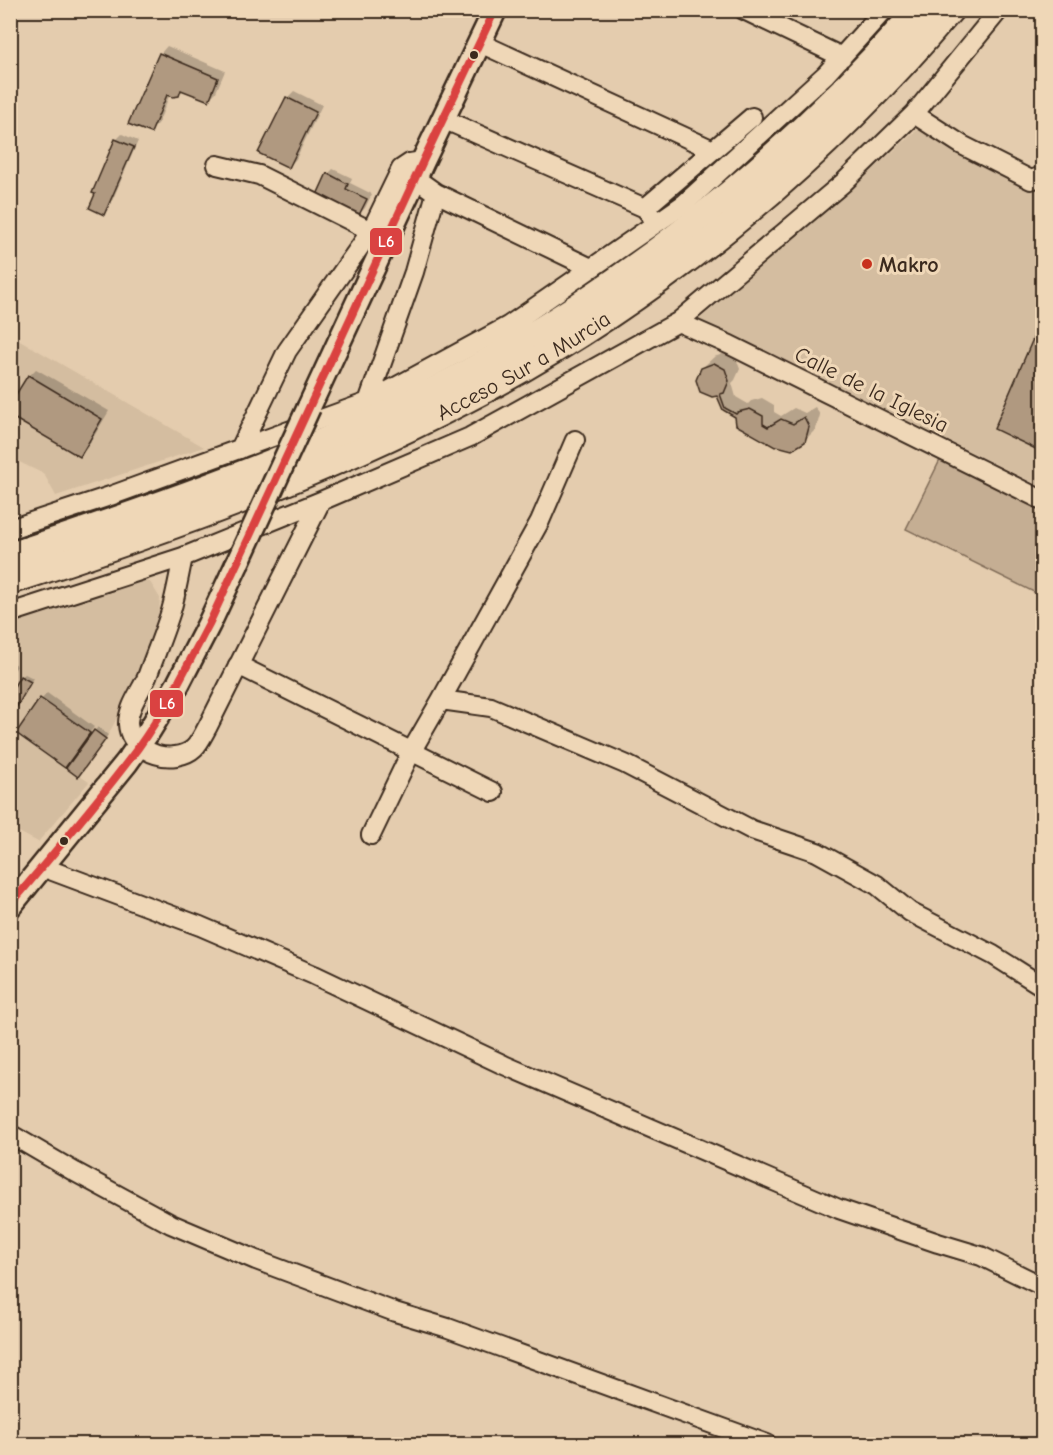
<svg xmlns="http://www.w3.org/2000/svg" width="1053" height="1455" viewBox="0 0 1053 1455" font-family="'Comic Neue',sans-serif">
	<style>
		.built { fill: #d4bda0 }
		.green { fill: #c5ae93; stroke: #806c58; stroke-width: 1.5 }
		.shadow { fill: #0003 }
		.building { fill: #b09980; stroke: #3b2a1e; stroke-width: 1.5 }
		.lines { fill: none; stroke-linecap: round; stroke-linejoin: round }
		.minor-casing { stroke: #3b2a1e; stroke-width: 22 }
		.major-casing { stroke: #3b2a1e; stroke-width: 27 }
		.highway-casing { stroke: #3b2a1e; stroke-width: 30 }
		.minor { stroke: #efd7b7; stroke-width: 18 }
		.major { stroke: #efd7b7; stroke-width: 22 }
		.highway { stroke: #efd7b7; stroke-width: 26 }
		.major-bridge-casing { stroke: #3b2a1e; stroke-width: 27; stroke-linecap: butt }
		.major-bridge { stroke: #efd7b7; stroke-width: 22 }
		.bus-1-casing { stroke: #efd7b7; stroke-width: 12 }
		.bus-1 { stroke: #da4241; stroke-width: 8 }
		.bus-dot { fill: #3b2a1e; stroke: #efd7b7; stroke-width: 2 }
		.poi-dot { fill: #c8321e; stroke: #efd7b7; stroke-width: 2 }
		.labels { text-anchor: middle; stroke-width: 6; stroke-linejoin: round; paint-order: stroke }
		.poi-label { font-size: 22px; font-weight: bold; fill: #3b2a1e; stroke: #efd7b7; text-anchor: start }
		.street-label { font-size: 22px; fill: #3b2a1e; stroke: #efd7b7 }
		.line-badge { stroke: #efd7b7; stroke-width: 2 }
		.badge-label { font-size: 16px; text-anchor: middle; font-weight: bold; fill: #fff }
	</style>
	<rect width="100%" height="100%" fill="#e4ccae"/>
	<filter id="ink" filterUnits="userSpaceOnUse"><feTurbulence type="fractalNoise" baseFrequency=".0167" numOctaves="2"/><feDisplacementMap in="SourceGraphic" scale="12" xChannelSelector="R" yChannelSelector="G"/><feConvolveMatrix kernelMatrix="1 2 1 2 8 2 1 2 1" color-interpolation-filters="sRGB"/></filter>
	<g filter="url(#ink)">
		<!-- built -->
		<path class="built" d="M 917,130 L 1033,190 L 1042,189 L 1042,487 L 929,431 L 696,322 L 840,199 Z
			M 11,335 L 204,447 L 56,496 L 44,474 L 11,458 Z
			M 133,579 L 150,582 L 160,598 L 159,613 L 134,685 L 106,739 L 80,776 L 89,782 L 38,842 L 19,832 L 11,832 L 10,621 Z"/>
		<!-- green -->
		<path class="green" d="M 944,452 L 1042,500 L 1042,596 L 906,529 Z"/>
		<!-- shadow -->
		<path class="shadow" d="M 167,46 L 225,71 L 216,92 L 208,100 L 183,89 L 178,94 L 170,94 L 158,124 L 150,131 L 160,54 Z
			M 294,91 L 322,105 L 296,159 L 288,167 L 287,98 Z
			M 122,134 L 138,141 L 109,208 L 104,214 L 97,193 L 94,192 L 116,140 Z
			M 333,169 L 352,178 L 350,183 L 372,194 L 365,208 L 359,214 L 328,174 Z
			M 1042,322 L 1042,451 L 996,428 Z
			M 726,353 L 736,358 L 740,369 L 735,380 L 732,383 L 736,397 L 748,404 L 751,401 L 762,398 L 774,405 L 774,412 L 781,416 L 794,408 L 805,413 L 815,407 L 820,415 L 816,429 L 804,441 L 724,411 L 718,394 L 702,368 L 714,357 Z
			M 36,369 L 109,411 L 87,448 L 80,455 L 29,376 Z
			M 10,661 L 17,666 L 10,677 Z
			M 25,674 L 33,678 L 18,705 L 15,708 L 21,677 Z
			M 47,693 L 94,727 L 88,735 L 90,736 L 98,727 L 108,735 L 81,772 L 73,757 L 65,766 L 18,732 L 10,743 L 10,725 L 19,731 L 42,699 Z"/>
		<!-- building -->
		<path class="building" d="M 159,53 L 218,78 L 209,101 L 181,90 L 179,96 L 173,97 L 167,95 L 151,133 L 128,124 Z
			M 286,97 L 316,112 L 289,168 L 258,153 Z
			M 115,139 L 134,147 L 104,215 L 89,208 L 95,194 L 92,193 Z
			M 327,173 L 348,184 L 346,189 L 367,199 L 359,215 L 317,195 Z
			M 1042,318 L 1042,452 L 994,429 Z
			M 714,363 L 725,369 L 729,381 L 724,393 L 720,394 L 725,408 L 736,414 L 738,412 L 750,409 L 763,416 L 763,424 L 768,427 L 781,419 L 793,424 L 804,417 L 809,427 L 805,442 L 792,450 L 777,446 L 775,447 L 736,425 L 735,417 L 723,410 L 717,396 L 712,397 L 700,392 L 696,380 L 701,368 Z
			M 28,375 L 102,419 L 80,457 L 10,416 L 10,404 Z
			M 20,676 L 31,682 L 15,710 L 10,707 L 10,693 Z
			M 40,698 L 90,733 L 65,768 L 16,733 Z
			M 94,730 L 106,739 L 78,777 L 66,768 Z"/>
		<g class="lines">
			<defs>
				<path id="minor" d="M 744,10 L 842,57
					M 480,43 L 713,150
					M 914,114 L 962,145 L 1031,180 L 1042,176
					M 443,119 L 645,208
					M 217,165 L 259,175 L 371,231
					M 436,193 L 591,268
					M 652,217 L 645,208 L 752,117
					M 678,322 L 730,345 L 1042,500
					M 368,402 L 414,272 L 436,193 L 415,178
					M 240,449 L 287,351 L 371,231 L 401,169 L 410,163 L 423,161
					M 10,529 L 110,496 L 368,402 L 508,326 L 684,204 L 826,74 L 884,10
					M 183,557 C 179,575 176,594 171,611 C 164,633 155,655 147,677 C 141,691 128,707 128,724 C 129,746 156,759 176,756 C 196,753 199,742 208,726 L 321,501
					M 10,613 L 183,557 L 321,501 L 470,437 L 678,322 L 843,183 L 914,114 L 999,10
					M 238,665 L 493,792
					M 441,700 L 491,707 L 625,764 L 752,830 L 817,852 L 877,885 L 910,912 L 993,955 L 1042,986
					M 371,835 L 411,752 L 441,700 L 540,521 L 575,440
					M 42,867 L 200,926 L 314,975 L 504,1065 L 839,1209 L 938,1243 L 981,1256 L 1042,1286
					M 10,1134 L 75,1172 L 171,1224 L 256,1260 L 395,1312 L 448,1328 L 767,1444"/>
				<path id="major" d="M 309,407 L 423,161 L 495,10
					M 10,906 L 127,762 L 149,731 L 178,684 L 209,624 L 237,564"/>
				<g id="highway">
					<path d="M 10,556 C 104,525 198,493 290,455 C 328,440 366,424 403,406 C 599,310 774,174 918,10"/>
					<path id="s1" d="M 10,581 C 165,530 319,476 463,401 C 647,306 816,169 950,10"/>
				</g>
			</defs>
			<!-- minor casing -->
			<use href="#minor" class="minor-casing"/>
			<!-- major casing -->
			<use href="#major" class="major-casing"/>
			<!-- highway casing -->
			<use href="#highway" class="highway-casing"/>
			<!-- minor -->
			<use href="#minor" class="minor"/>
			<!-- major -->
			<use href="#major" class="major"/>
			<!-- highway -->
			<use href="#highway" class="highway"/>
			<defs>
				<path id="major-bridge" d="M 237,564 L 309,407"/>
			</defs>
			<!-- major-bridge casing -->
			<use href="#major-bridge" class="major-bridge-casing"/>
			<!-- major-bridge -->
			<use href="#major-bridge" class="major-bridge"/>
			<defs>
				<path id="bus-1" d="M 10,905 C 54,853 98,802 138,748 C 166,709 187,666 209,624 L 423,161 L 495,10"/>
			</defs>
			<!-- bus-1 casing -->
			<use href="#bus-1" class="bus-1-casing"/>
			<!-- bus-1 -->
			<use href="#bus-1" class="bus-1"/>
		</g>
	</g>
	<!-- markers -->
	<g class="bus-dot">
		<circle cx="474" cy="55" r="5"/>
		<circle cx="64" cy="841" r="5"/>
	</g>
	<circle class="poi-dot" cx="867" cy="264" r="6"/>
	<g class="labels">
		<!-- poi labels -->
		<g class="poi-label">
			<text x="879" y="272">Makro</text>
		</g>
		<!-- street labels -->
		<g class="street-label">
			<text dy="8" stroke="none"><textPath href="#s1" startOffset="558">Acceso Sur a Murcia</textPath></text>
			<text transform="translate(872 389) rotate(26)" y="8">Calle de la Iglesia</text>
		</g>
	</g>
	<g class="line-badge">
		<rect x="369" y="227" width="34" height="29" rx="6" fill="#da4241"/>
		<rect x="149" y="689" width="35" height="29" rx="6" fill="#da4241"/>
	</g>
	<g class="badge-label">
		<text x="386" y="247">L6</text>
		<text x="167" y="709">L6</text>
	</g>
	<!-- margin -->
	<rect width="1053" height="1455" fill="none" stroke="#efd7b7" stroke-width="36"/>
	<rect x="18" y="18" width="1017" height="1419" fill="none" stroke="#3b2a1e" stroke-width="2" filter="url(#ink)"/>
</svg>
